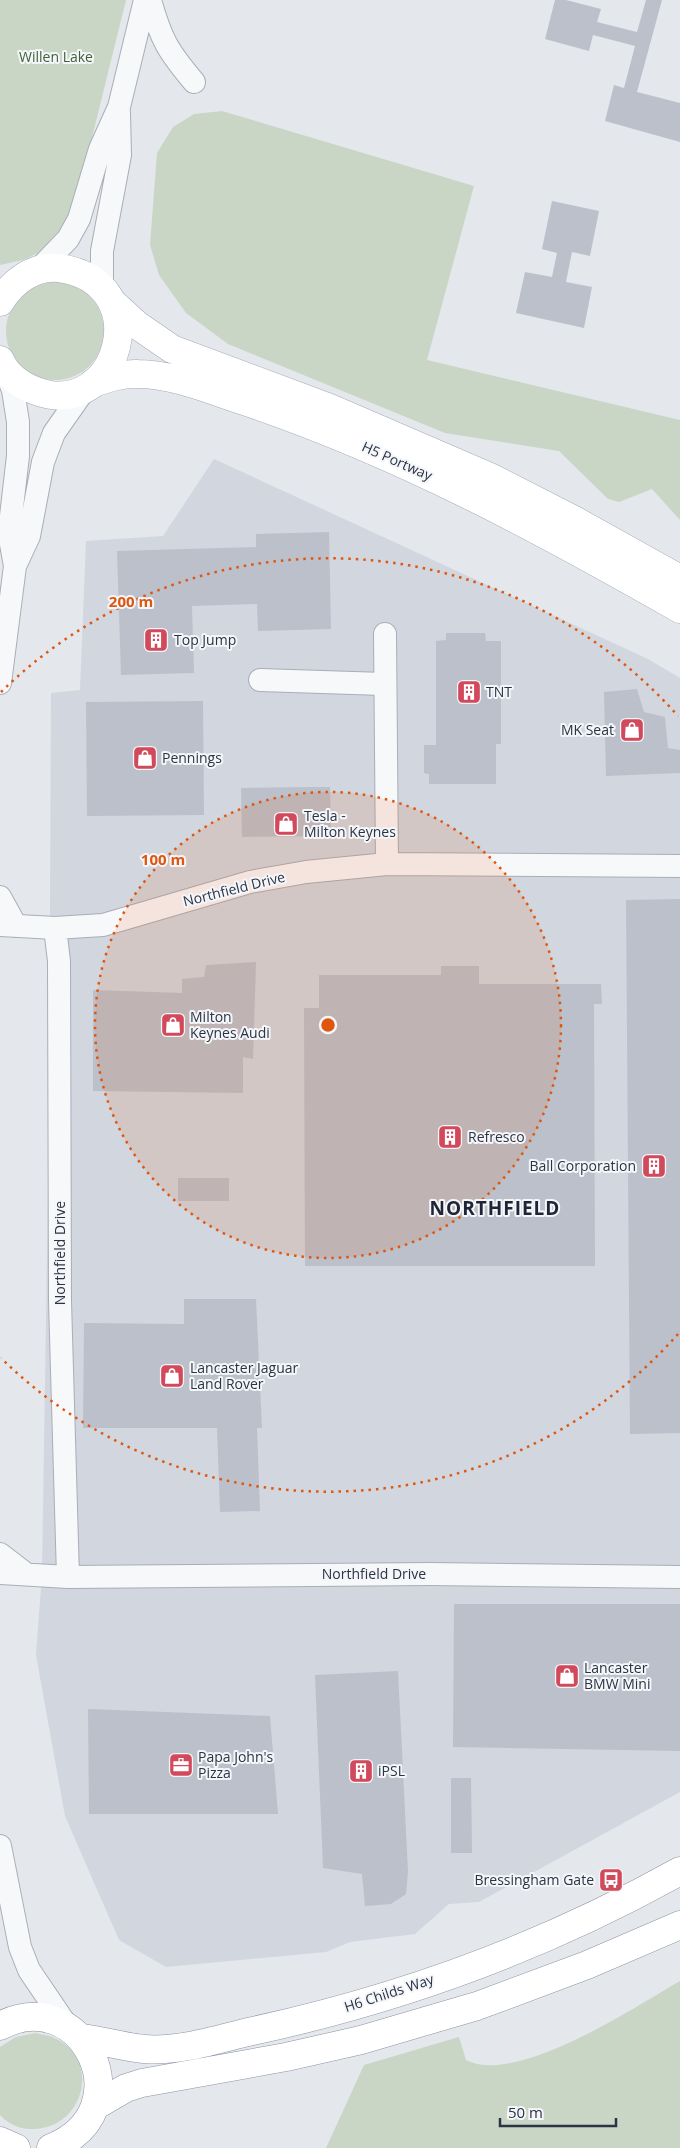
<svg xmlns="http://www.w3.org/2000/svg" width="680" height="2148" viewBox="0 0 680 2148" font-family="'Open Sans',sans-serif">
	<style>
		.built { fill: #d2d6de }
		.green { fill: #c9d6c5 }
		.building { fill: #bbc0ca }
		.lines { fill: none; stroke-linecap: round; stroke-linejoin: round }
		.minor-casing { stroke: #a9aeb7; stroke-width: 24 }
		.major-casing { stroke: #a3abb8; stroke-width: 29 }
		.highway-casing { stroke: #8b94a3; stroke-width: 29 }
		.minor { stroke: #f7f8fa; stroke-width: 22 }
		.major { stroke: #fff; stroke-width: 28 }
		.highway { stroke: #fff; stroke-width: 28 }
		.ring { fill: none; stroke: #df570f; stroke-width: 2.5; stroke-dasharray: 2.5 5 }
		.labels { text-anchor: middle; stroke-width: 4; stroke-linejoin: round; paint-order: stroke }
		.park-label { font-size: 14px; fill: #3f6138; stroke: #f4f6f9 }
		.street-label { font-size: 14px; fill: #2b3445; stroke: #f4f6f9 }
		.poi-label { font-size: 14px; fill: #2b3445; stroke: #f4f6f9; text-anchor: start }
		.district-label { font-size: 19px; font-weight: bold; letter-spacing: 1px; fill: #1d2536; stroke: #f4f6f9 }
		.centre { fill: #df570f; stroke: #f4f6f9; stroke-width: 2.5 }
		.ring-label { font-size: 15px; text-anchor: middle; font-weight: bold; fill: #df570f; stroke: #f4f6f9; stroke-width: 4; stroke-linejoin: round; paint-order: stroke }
	</style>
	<rect width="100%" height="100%" fill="#e4e7ec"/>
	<!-- built -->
	<path class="built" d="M 214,459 L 648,659 L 680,678 L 680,1792 L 479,1902 L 449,1904 L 415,1934 L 350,1942 L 326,1952 L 166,1967 L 119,1940 L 65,1816 L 36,1655 L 42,1574 L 49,1128 L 51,693 L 80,690 L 86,541 L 163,536 Z"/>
	<!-- green -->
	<path class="green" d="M 0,0 L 126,0 L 77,198 L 63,230 L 40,252 L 23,260 L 0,265 Z
		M 222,111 L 474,186 L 427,360 L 680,420 L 680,520 L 652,489 L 619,502 L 608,499 L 559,451 L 445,433 L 228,344 L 186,313 L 159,275 L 150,245 L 157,153 L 173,127 L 194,114 Z
		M6 331a49 49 0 1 1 98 0a49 49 0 1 1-98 0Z
		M 680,1981 L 680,2148 L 326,2148 L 364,2065 L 459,2037 L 466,2060 C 516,2086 635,2007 680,1981 Z
		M 36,2033 C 42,2035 49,2035 54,2038 C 102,2058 85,2131 30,2129 C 19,2129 7,2123 0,2115 L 0,2047 L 16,2037 Z"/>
	<!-- building -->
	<path class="building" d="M 555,0 L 566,0 L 601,9 L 597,22 L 637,32 L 646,0 L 662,0 L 637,92 L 680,103 L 680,142 L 605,121 L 614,85 L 624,88 L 635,46 L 593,35 L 589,51 L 545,39 Z
		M 552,201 L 599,211 L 590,256 L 572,252 L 566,282 L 592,287 L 584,328 L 516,313 L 525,272 L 552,277 L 557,253 L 542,249 Z
		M 329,532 L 331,629 L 258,631 L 257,604 L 192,606 L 194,673 L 121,675 L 117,551 L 256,547 L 256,534 Z
		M 446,633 L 485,633 L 486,641 L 501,641 L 501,744 L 496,744 L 496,784 L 429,784 L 429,774 L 424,773 L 424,745 L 436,745 L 436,641 L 446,640 Z
		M 637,689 L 644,712 L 665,717 L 668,748 L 680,750 L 680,773 L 606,776 L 604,692 Z
		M 203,701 L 204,815 L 87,816 L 86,702 Z
		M 310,787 L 330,787 L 331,836 L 242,837 L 241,788 Z
		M 680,899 L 680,1433 L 630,1434 L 626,900 Z
		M 256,962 L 253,1059 L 243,1057 L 243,1093 L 93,1091 L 93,990 L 182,993 L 182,979 L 204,977 L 206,965 Z
		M 441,966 L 479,966 L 479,984 L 601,984 L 602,1004 L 594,1004 L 595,1266 L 305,1266 L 304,1008 L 319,1008 L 319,975 L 441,975 Z
		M 178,1178 L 229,1178 L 229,1201 L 178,1201 Z
		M 184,1299 L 256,1299 L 262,1428 L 257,1428 L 260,1511 L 220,1512 L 217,1428 L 83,1428 L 84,1323 L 184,1324 Z
		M 454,1604 L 680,1604 L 680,1751 L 453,1747 Z
		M 398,1671 L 408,1872 L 406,1894 L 391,1904 L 365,1906 L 362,1874 L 323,1868 L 315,1675 Z
		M 88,1709 L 270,1716 L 278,1814 L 89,1814 Z
		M 451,1778 L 471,1778 L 472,1853 L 451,1853 Z"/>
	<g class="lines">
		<defs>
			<path id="minor" d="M 150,0 C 161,39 167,50 194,82
				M 38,270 L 68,239 L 79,219 L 100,149 L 119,107 L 145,0
				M 102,287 L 102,251 L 120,155 L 119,113
				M 4,368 L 13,390 L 18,422 L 18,456 L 9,533 L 15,566
				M 385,634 L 387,864
				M 260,680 L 384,684
				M 0,683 L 15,566 L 29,536 L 43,462 L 54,433 L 87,386
				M 0,897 L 16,926
				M 0,925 L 55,928 L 103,925 L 250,882 L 306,872 L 387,864 L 680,866
				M 55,928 L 59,961 L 60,1301 L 68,1577
				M 0,1554 L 26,1574
				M 0,1573 L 68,1577 L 430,1574 L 680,1577
				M 0,1846 L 20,1947 L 29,1970 L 69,2029"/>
			<path id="major" d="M 0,302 C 12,282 34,265 59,268 C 159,282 119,422 36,391 C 20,385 7,376 0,360
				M 113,303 L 137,325 L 172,349 L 330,408 L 490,477 L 574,520 L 680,579
				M 93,383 C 108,378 123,373 138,374 C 173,374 210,390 244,401 C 397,452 540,529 680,609"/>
			<path id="highway" d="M 0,2026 C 82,1982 146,2110 51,2148
				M 80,2038 C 102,2040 122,2047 144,2049 C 177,2052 215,2040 248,2032 C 398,2000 546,1946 680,1871
				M 95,2106 L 126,2088 L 142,2083 L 286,2057 L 361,2040 L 477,2006 L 587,1965 L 680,1925
				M 0,2141 L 16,2148"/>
		</defs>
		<!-- minor casing -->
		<use href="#minor" class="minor-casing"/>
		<!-- major casing -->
		<use href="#major" class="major-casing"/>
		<!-- highway casing -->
		<use href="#highway" class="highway-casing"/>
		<!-- minor -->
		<use href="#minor" class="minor"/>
		<!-- major -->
		<use href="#major" class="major"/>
		<!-- highway -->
		<use href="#highway" class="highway"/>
	</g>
	<!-- distance rings -->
	<circle cx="328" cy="1025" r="233" fill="#df570f" fill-opacity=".12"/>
	<g class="ring">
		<circle cx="328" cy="1025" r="233"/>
		<path d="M678 1334A467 467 0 0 1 1 1358M1 692A467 467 0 0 1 678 716"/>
	</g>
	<!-- icons -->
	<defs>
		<symbol id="building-square" viewBox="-11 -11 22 22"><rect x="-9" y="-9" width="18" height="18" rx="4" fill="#d1495b" stroke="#f4f6f9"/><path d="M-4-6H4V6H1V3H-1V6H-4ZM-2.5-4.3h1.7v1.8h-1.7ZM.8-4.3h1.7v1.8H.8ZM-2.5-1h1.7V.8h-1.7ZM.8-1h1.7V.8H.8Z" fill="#fff"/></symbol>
		<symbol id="shop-square" viewBox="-11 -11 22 22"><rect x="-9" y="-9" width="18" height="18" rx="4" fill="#d1495b" stroke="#f4f6f9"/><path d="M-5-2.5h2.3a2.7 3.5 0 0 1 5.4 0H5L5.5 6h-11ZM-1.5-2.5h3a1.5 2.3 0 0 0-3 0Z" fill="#fff"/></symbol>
		<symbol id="office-square" viewBox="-11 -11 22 22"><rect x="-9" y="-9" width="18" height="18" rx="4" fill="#d1495b" stroke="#f4f6f9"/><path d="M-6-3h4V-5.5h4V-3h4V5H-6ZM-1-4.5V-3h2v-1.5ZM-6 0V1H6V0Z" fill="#fff"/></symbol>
		<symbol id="bus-square" viewBox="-11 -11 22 22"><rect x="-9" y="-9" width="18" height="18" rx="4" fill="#d1495b" stroke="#f4f6f9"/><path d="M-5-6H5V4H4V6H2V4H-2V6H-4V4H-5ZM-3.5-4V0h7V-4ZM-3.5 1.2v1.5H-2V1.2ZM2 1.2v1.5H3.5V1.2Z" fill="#fff"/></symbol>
	</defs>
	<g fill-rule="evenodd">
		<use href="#building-square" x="142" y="626" width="28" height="28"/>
		<use href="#building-square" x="455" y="678" width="28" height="28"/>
		<use href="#shop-square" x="618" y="716" width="28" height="28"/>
		<use href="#shop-square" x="131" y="744" width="28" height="28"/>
		<use href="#shop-square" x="272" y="810" width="28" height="28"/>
		<use href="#shop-square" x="159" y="1011" width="28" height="28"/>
		<use href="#building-square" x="436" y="1123" width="28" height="28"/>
		<use href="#building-square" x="640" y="1152" width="28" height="28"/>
		<use href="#shop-square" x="158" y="1362" width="28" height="28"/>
		<use href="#shop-square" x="553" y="1662" width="28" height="28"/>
		<use href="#office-square" x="167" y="1751" width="28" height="28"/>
		<use href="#building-square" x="347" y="1757" width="28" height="28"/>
		<use href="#bus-square" x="597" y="1866" width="28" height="28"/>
	</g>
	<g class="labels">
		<!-- park labels -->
		<g class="park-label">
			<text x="56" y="62">Willen Lake</text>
		</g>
		<!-- street labels -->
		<g class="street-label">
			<text transform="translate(397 461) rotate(24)" y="5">H5 Portway</text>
			<text transform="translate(234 889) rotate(-14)" y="5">Northfield Drive</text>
			<text transform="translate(60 1253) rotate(-90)" y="5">Northfield Drive</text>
			<text x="374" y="1579">Northfield Drive</text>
			<text transform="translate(389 1993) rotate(-18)" y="5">H6 Childs Way</text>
		</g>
		<!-- poi labels -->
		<g class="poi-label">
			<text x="174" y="645">Top Jump</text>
			<text x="486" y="697">TNT</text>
			<text x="614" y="735" text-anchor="end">MK Seat</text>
			<text x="162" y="763">Pennings</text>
			<text x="304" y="821">Tesla -<tspan x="304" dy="16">Milton Keynes</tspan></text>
			<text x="190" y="1022">Milton<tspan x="190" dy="16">Keynes Audi</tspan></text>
			<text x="468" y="1142">Refresco</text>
			<text x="636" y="1171" text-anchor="end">Ball Corporation</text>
			<text x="190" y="1373">Lancaster Jaguar<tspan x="190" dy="16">Land Rover</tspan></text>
			<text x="584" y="1673">Lancaster<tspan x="584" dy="16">BMW Mini</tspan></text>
			<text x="198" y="1762">Papa John's<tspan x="198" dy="16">Pizza</tspan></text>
			<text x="378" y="1776">iPSL</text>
			<text x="594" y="1885" text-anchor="end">Bressingham Gate</text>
		</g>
		<!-- district labels -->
		<g class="district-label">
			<text x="495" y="1215">NORTHFIELD</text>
		</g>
	</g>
	<circle cx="328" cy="1025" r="8" class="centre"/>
	<g class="ring-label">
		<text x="131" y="607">200 m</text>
		<text x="163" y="865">100 m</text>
	</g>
	<!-- scale -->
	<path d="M500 2118v8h116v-8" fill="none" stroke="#2b3445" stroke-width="2.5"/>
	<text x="508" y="2118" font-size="15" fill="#2b3445" stroke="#f4f6f9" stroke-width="4" paint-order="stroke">50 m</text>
</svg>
